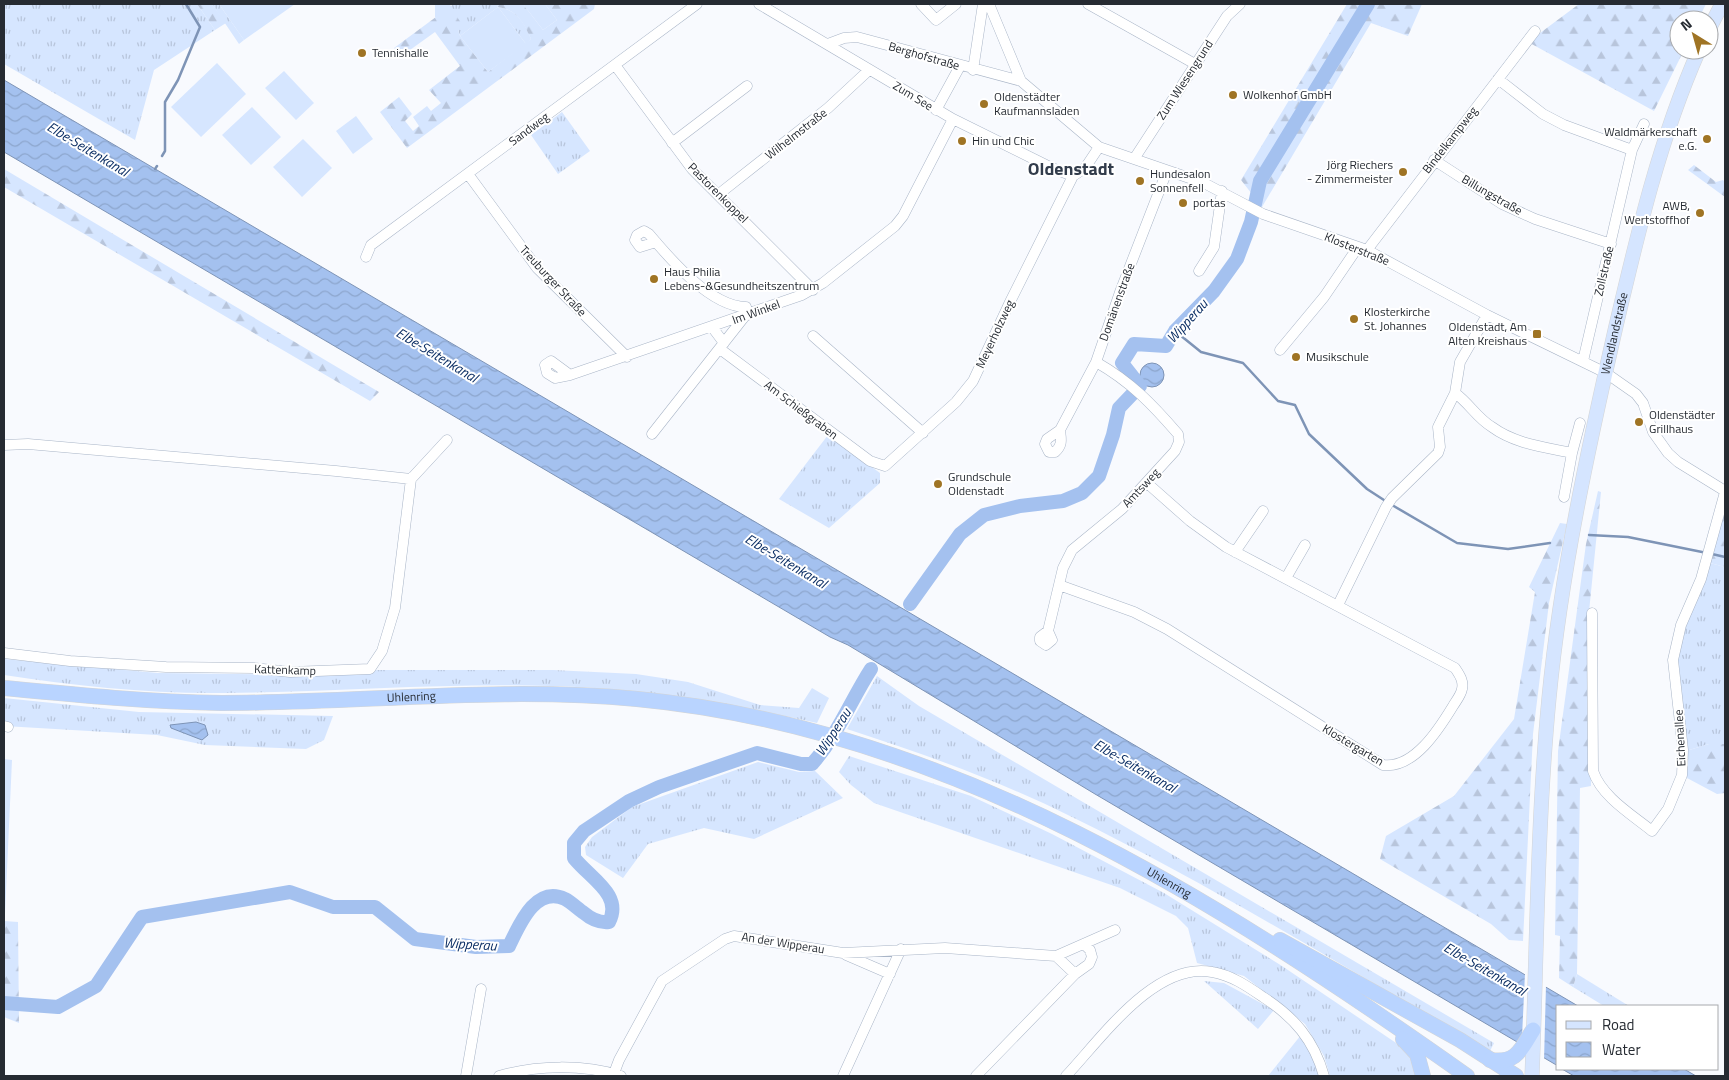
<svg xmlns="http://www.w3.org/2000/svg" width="1729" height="1080" viewBox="0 0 1729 1080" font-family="'Titillium Web',sans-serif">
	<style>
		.grass { fill: url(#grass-tufts) }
		.forest { fill: url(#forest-firs) }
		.garden { fill: #d6e6ff }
		.water { fill: url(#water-waves); stroke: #7e94b6 }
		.pier { fill: #f8fafe }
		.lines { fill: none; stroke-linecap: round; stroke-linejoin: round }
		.stream { stroke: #7e94b6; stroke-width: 2.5 }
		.river { stroke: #a4c1ef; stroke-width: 14 }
		.minor-casing { stroke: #a9b5c7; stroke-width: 11 }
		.major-casing { stroke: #d4d5d6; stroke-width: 15 }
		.highway-casing { stroke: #d4d5d6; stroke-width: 16 }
		.minor { stroke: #fff; stroke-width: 10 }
		.major { stroke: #d5e5ff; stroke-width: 14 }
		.highway { stroke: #b9d4ff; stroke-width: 15 }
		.poi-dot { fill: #9f7424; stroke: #fff; stroke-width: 2 }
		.labels { text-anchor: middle; stroke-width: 4; stroke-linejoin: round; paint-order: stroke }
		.poi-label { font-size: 12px; fill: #262b32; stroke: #fff; text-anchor: start }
		.street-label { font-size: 12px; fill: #262b32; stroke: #fff }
		.water-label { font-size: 14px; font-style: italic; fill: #0b2e64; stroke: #fff }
		.district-label { font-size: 18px; font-weight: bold; fill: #323c4b; stroke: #fff }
	</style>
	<defs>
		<pattern id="grass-tufts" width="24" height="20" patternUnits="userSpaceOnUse" patternTransform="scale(1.25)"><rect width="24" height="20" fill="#d6e6ff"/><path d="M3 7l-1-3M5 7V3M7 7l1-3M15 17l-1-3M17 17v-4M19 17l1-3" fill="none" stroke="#b8c5db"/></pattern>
		<pattern id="forest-firs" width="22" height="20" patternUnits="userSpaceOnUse" patternTransform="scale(1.25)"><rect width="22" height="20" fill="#d6e6ff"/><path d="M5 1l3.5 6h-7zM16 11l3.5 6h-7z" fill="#b8c5db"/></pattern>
		<pattern id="water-waves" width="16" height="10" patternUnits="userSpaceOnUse" patternTransform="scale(1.25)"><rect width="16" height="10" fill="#a4c1ef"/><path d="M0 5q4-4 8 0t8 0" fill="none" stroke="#8da6cd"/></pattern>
	</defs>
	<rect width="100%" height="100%" fill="#f8fafe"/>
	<!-- grass -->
	<path class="grass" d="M 4,4 L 197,4 L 215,30 L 154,70 L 135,140 L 4,64 Z
		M 212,4 L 219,4 L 244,40 L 239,44 Z
		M 435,4 L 449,4 L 451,6 L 454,4 L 497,4 L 498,7 C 517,10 524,22 531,39 L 526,44 L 498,7 L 460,36 L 458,30 L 435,17 Z
		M 562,112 L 590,151 L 558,174 L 531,135 Z
		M 828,435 L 880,473 L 880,483 L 829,528 L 779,499 Z
		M 1710,563 L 1725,567 L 1725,744 L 1709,744 L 1686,751 L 1677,660 L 1684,625 Z
		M 4,659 L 158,673 L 310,675 L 379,670 L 553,670 L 636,674 L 688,682 L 760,705 L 799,708 L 812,688 L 829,698 L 817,723 C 744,707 669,693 594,688 C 471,680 348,692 225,693 C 151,694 76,686 4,675 Z
		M 877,676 L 919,706 L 1494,1043 L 1490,1051 C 1352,972 1215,887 1072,817 C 1000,781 924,754 847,729 Z
		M 4,698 L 139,712 L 333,716 L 324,740 L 306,749 L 205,745 L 157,735 L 4,726 Z
		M 849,756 L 971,796 L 1052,834 L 1164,893 L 1282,966 L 1408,1051 L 1418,1076 L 1330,1076 L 1324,1056 L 1305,1024 L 1244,976 L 1197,963 L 1188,928 L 1176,916 L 1120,888 L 874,803 L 851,785 L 839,772 Z
		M 758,762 L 799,772 L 815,771 L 843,798 L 754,839 L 704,828 L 648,844 L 623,878 L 586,855 L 585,847 L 592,837 L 632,807 Z
		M 1577,974 L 1629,1006 L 1604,1006 L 1573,987 Z
		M 1204,981 L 1224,983 L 1274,1010 L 1258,1029 Z
		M 1301,1035 L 1308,1045 L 1319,1076 L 1268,1076 Z"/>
	<!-- forest -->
	<path class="forest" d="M 197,4 L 212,4 L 226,23 L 215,30 Z
		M 497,4 L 523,4 L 543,30 L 557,20 L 545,4 L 595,4 L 594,9 L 407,148 L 380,112 L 399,97 L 412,114 L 405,121 L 413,131 L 419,126 L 413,117 L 427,106 L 431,111 L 441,103 L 429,90 L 460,66 L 435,32 L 403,55 L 394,48 L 440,14 L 452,9 L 461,23 L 458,30 L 460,36 L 488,72 L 531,39 C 523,22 517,10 498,7 Z
		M 1347,4 L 1422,4 L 1408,36 L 1371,23 L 1262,207 L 1241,180 Z
		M 1579,4 L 1706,4 L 1698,20 L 1679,20 L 1679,50 L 1684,50 L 1654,111 L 1528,42 Z
		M 1694,165 L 1716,182 L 1723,180 L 1725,182 L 1725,197 L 1688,170 Z
		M 4,169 L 379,392 L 370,401 L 4,187 Z
		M 1598,491 L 1601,492 L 1589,612 L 1591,786 L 1580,788 L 1577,974 L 1573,987 L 1559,978 L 1560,936 L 1555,935 L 1558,751 L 1586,544 Z
		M 1725,506 L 1725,567 L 1710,563 Z
		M 1560,523 L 1567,524 L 1549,603 L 1533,734 L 1523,941 L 1509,940 L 1491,924 L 1380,859 L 1386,836 L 1454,796 L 1514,719 L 1535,592 L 1529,587 Z
		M 1709,744 L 1725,744 L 1725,793 L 1717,794 L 1687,778 L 1686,751 Z
		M 4,921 L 18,922 L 19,1023 L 4,1017 Z"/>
	<!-- garden -->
	<path class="garden" d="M 219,4 L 295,4 L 244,40 Z
		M 523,4 L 545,4 L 557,20 L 543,30 Z
		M 498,7 L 526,44 L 488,72 L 460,36 Z
		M 217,63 L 246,94 L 201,137 L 171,107 Z
		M 284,71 L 314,103 L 296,120 L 265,88 Z
		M 252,107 L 281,137 L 251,165 L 222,135 Z
		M 356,116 L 373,139 L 353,154 L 336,131 Z
		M 303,139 L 332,168 L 302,197 L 273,167 Z
		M 4,759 L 12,760 L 5,914 L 4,914 Z"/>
	<!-- water -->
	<path class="water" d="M 4,80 L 1578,1006 L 1558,1006 L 1558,1066 L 1095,794 L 848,645 L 830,637 L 4,152 Z
		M1140 375a12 12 0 1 1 24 0a12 12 0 1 1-24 0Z
		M 196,722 L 205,725 L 208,735 L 202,740 L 171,728 L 170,725 Z
		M 1562,1069 L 1684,1069 L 1696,1076 L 1574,1076 Z"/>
	<!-- pier -->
	<path class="pier" d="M 1525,973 L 1546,985 L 1544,1061 L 1518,1046 L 1522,1037 Z"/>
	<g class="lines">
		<!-- stream -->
		<path class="stream" d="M 162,156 L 165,151 L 165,102 L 178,80 L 200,27 L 186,4
			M 155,169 L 157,166
			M 1175,331 L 1201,352 L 1243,363 L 1278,401 L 1295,405 L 1309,434 L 1367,489 L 1387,502
			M 1392,505 L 1457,543 L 1508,549 L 1550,543
			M 1589,535 L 1628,537 L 1707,553
			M 1712,554 L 1725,557"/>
		<!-- river -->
		<path class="river" d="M 910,604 L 960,534 L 984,515 L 1020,506 L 1063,501 L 1082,493 L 1099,476 L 1113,435 L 1119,408 L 1140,386 L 1122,363 L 1134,344 L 1166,346 L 1175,331 L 1214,291 L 1237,259 L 1251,222 L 1260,181 L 1368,4
			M 4,1003 L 58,1007 L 96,986 L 142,917 L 290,892 L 333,907 L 375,907 L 415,939 L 476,947 L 509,946 C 519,926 535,885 565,899 C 571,902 578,909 584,913 C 591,919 599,923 609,922 C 623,895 591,879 574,858 L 574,843 L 584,831 L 629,801 L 659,787 L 757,753 L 801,764 L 812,764 C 837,736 851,700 871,669"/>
		<defs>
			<path id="minor" d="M 759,4 L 953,119 L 1052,168 L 1073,176
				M 921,4 L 936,20 L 956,4
				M 989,4 L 1021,81 L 1099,147 L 1204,183 L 1263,214 L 1367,250 L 1487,315 L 1606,373 L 1636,394 L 1643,403 L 1653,432 L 1668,453 L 1678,462 L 1725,491
				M 1088,4 L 1195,64
				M 828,44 L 844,38 L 857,37 L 1021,81
				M 615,65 L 692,169 L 813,290
				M 973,70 L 983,4
				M 1498,79 L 1543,114 L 1564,125 L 1632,150
				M 936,110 L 960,66
				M 672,143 L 747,86
				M 1134,159 L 1227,16 L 1240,4
				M 1434,160 L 1502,204 L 1535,219 L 1611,244
				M 468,174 L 537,268 L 627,357
				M 1073,176 L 1085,168 L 1099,147
				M 719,194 L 828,108 L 869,70
				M 656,242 L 640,247 L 635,240 L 637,235 L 644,231 L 649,234 C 670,259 711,307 746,307 L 748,315
				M 1367,250 L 1535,31
				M 366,257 L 371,245 L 697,4
				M 1199,271 L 1214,247 L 1222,191
				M 1487,315 L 1460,362 L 1455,393 C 1469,403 1477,418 1492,427 C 1515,444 1545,447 1572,453 L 1564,497
				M 712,327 L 724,343
				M 813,336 L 923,433
				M 720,349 L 870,461 L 885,466 L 956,402 L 973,381 L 1009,304 L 1073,176
				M 1280,350 L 1324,297 L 1358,247
				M 1583,361 L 1632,150 L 1644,124
				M 570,375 L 551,361 L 545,365 L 547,373 L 555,378 L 570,375 L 802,295 L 823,283 L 895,226 L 903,216 L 953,119
				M 1060,430 C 1061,439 1063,445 1055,452 L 1049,452 L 1045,444 L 1047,439 L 1060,430 L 1096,362 L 1120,292 L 1167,171
				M 652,434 L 745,316
				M 4,445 L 28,444 L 336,471 L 411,479
				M 1572,453 L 1580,423
				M 1235,552 L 1263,511
				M 1286,578 L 1305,545
				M 1059,585 L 1134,612 L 1167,629 L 1383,765 C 1414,769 1439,729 1453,706 C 1456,701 1461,695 1462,689 C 1464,681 1459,674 1455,668 L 1226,547 L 1190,521 L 1147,483
				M 1338,605 L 1386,507 L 1392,498 L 1438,453 L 1440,447 L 1438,427 L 1455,393
				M 1592,613 L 1593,771 C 1602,797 1631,814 1652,831 L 1668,809 L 1682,775 L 1683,750 L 1673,660 L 1681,625 L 1701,579 L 1725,492
				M 1048,631 L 1040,637 L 1040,641 L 1046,645 L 1052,640 L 1048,631 L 1063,568 L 1072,550 L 1122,509 L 1175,451 L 1179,442 L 1178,434 C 1152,404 1131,382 1096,362
				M 4,653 L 70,661 L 166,667 L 254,668 L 290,672 L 370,669 L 382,651 L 395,608 L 411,479 L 447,440
				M 4,726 L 8,727
				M 846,955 L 890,974
				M 1056,956 L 1075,974
				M 466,1076 L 481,989
				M 499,1076 C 536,1065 584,1064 621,1076
				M 613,1076 L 619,1060 L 662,981 L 725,939 L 734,936 L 843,953 L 945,948 L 1056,956 L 1115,930
				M 843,1076 L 901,949
				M 976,1076 L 1075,974 L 1089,964 L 1092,957 L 1090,950 L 1084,944
				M 1066,1076 C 1101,1039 1155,961 1212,972 C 1231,975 1247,986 1263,997 C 1294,1017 1314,1040 1324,1076"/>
			<g id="major">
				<path d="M 1709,29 L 1722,4"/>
				<path id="s1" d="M 1532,1076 C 1537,950 1537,824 1549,698 C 1561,573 1588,449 1616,326 C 1638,232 1660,138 1699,50"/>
			</g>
			<g id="highway">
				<path id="s2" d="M 4,688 C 77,695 149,702 222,703 C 360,703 499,686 637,699 C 948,728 1218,900 1467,1076"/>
				<path d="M 1280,940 L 1460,1040 L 1516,1076"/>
				<path d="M 1403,1039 L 1417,1054 L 1423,1076"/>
				<path d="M 1490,1060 C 1517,1064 1521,1049 1533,1030"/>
			</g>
		</defs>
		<!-- minor casing -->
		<use href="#minor" class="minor-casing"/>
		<!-- major casing -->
		<use href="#major" class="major-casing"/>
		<!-- highway casing -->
		<use href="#highway" class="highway-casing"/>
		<!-- minor -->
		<use href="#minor" class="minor"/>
		<!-- major -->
		<use href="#major" class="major"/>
		<!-- highway -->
		<use href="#highway" class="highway"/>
	</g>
	<!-- markers -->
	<g class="poi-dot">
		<circle cx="362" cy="53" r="5"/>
		<circle cx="1233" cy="95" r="5"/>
		<circle cx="984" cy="104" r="5"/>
		<circle cx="1707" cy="139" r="5"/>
		<circle cx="962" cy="141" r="5"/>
		<circle cx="1403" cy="172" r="5"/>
		<circle cx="1140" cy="181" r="5"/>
		<circle cx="1183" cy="203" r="5"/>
		<circle cx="1700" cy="213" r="5"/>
		<circle cx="654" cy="279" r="5"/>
		<circle cx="1354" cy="319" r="5"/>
		<rect x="1532" y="329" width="10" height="10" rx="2.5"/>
		<circle cx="1296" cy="357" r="5"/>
		<circle cx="1639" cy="422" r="5"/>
		<circle cx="938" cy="484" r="5"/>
	</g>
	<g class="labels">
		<!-- poi labels -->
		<g class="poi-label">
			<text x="372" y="57">Tennishalle</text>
			<text x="1243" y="99">Wolkenhof GmbH</text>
			<text x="994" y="101">Oldenstädter<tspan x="994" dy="14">Kaufmannsladen</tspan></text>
			<text x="1697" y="136" text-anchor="end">Waldmärkerschaft<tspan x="1697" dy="14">e.G.</tspan></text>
			<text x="972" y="145">Hin und Chic</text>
			<text x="1393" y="169" text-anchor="end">Jörg Riechers<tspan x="1393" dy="14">- Zimmermeister</tspan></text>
			<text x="1150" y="178">Hundesalon<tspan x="1150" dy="14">Sonnenfell</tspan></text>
			<text x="1193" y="207">portas</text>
			<text x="1690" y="210" text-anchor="end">AWB,<tspan x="1690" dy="14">Wertstoffhof</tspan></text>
			<text x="664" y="276">Haus Philia<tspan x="664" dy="14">Lebens-&amp;Gesundheitszentrum</tspan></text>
			<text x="1364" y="316">Klosterkirche<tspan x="1364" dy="14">St. Johannes</tspan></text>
			<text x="1527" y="331" text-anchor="end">Oldenstadt, Am<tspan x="1527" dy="14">Alten Kreishaus</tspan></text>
			<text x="1306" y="361">Musikschule</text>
			<text x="1649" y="419">Oldenstädter<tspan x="1649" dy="14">Grillhaus</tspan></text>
			<text x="948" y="481">Grundschule<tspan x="948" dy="14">Oldenstadt</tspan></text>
		</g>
		<!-- street labels -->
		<g class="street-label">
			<text transform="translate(924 56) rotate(16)" y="4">Berghofstraße</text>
			<text transform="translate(1185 80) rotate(-57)" y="4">Zum Wiesengrund</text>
			<text transform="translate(913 96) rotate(31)" y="4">Zum See</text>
			<text transform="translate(529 129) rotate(-37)" y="4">Sandweg</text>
			<text transform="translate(796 134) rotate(-38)" y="4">Wilhelmstraße</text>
			<text transform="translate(1450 140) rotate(-52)" y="4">Bindelkampweg</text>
			<text transform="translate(718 193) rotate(45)" y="4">Pastorenkoppel</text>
			<text transform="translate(1492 195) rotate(30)" y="4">Billungstraße</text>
			<text transform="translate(1357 249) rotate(22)" y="4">Klosterstraße</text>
			<text transform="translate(1604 271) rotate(-77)" y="4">Zollstraße</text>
			<text transform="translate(553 281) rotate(47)" y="4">Treuburger Straße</text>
			<text transform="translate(1117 302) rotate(-70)" y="4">Domänenstraße</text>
			<text transform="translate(756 312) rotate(-20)" y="4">Im Winkel</text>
			<text transform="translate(995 334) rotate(-65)" y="4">Meyerholzweg</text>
			<text dy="4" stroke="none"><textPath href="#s1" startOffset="749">Wendlandstraße</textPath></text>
			<text transform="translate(801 410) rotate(37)" y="4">Am Schießgraben</text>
			<text transform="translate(1141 488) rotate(-47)" y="4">Amtsweg</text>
			<text transform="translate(285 670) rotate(2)" y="4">Kattenkamp</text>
			<text dy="4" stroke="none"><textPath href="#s2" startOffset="408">Uhlenring</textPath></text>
			<text transform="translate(1680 738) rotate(-93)" y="4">Eichenallee</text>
			<text transform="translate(1353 745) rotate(31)" y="4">Klostergarten</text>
			<text dy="4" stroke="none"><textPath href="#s2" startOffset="1201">Uhlenring</textPath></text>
			<text transform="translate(783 943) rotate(9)" y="4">An der Wipperau</text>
		</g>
		<!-- water labels -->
		<g class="water-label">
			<text transform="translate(88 149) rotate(31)" y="5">Elbe-Seitenkanal</text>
			<text transform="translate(1187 321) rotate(-48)" y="5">Wipperau</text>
			<text transform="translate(437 355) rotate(31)" y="5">Elbe-Seitenkanal</text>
			<text transform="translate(786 561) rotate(31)" y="5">Elbe-Seitenkanal</text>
			<text transform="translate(833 732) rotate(-57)" y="5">Wipperau</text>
			<text transform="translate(1135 766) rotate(30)" y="5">Elbe-Seitenkanal</text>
			<text transform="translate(470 944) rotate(4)" y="5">Wipperau</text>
			<text transform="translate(1485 969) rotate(30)" y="5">Elbe-Seitenkanal</text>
		</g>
		<!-- district labels -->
		<g class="district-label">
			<text x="1071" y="175">Oldenstadt</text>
		</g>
	</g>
	<!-- border -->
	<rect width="1729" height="1080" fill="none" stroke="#262b32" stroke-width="10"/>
	<!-- legend -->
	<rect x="1556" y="1005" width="162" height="65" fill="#ffffff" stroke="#a8aaad"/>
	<rect x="1566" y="1021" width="25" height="8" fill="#d5e5ff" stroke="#a8aaad"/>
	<text x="1602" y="1030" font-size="15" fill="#262b32">Road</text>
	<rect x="1566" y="1042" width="25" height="15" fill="url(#water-waves)" stroke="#a8aaad"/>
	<text x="1602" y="1055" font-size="15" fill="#262b32">Water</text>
	<!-- north arrow -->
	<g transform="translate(1694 35) rotate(323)"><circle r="24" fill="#ffffff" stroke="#a8aaad"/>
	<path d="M0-4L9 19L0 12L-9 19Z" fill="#9f7424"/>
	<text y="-8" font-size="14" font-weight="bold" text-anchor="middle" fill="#262b32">N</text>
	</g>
</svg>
